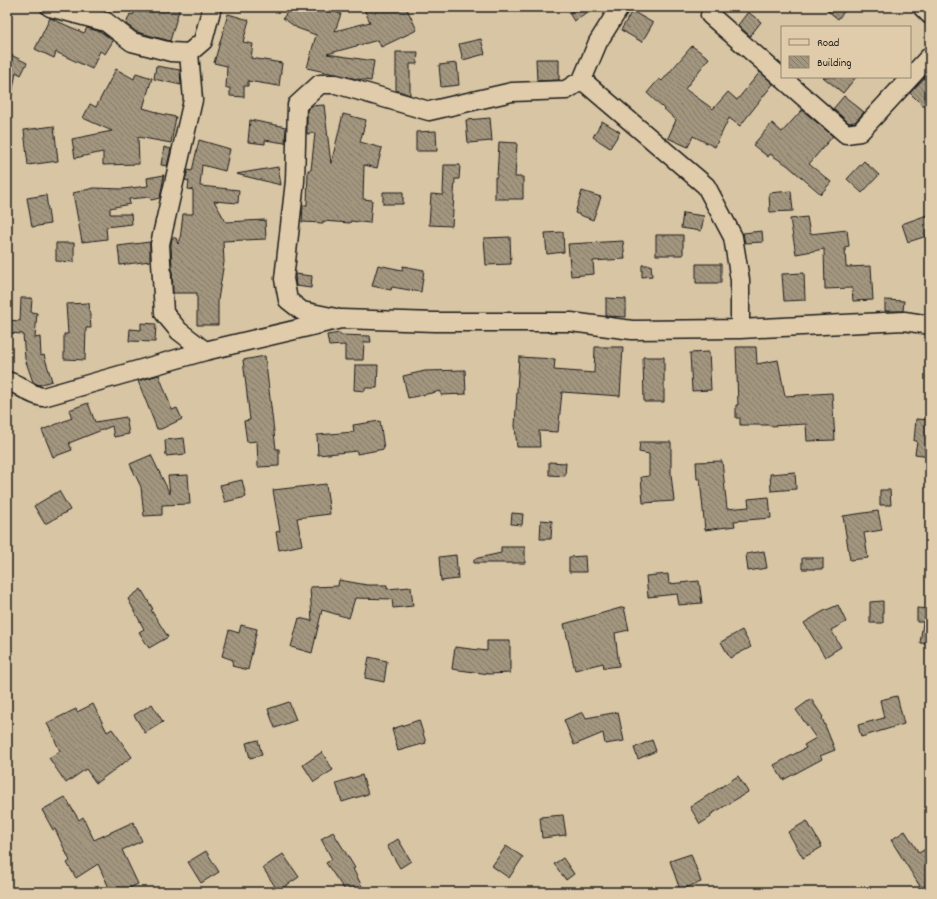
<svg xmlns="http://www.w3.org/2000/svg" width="937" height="899" viewBox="0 0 937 899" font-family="Dekko,sans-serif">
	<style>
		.building { fill: url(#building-back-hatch); stroke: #1c1c1c }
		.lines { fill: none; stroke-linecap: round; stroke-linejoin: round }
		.minor-casing { stroke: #1c1c1c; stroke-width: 21 }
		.minor { stroke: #e0ccaa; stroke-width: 18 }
	</style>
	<defs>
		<pattern id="building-back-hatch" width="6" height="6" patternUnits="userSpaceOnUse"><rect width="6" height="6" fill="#a3967f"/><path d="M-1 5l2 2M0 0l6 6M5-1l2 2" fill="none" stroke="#847a67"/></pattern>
	</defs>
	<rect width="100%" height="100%" fill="#d8c5a4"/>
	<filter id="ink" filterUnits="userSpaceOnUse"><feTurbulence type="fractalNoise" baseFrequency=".025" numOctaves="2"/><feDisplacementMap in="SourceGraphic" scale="8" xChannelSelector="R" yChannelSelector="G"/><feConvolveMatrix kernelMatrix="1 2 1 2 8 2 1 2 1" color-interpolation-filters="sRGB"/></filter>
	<g filter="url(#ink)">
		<!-- building -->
		<path class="building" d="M 137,7 L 154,12 L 156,7 L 180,7 L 170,41 L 137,32 L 126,24 L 130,14 L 133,15 Z
			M 291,7 L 321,7 L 341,14 L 335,31 L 370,22 L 363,7 L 406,7 L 417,30 L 381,47 L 378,40 L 327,54 L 374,61 L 371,81 L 357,79 L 307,68 L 316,35 L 297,28 L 283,18 Z
			M 580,7 L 599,7 L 574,21 L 569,13 Z
			M 823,7 L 848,7 L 838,19 Z
			M 632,11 L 653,23 L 642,42 L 621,30 Z
			M 748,12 L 761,22 L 750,36 L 738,25 Z
			M 228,14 L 249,20 L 243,42 L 253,44 L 251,58 L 282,63 L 279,86 L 248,81 L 248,86 L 244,86 L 244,97 L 230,96 L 230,88 L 226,88 L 227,66 L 214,63 Z
			M 50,18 L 84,33 L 87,28 L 101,32 L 113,41 L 105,54 L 100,51 L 92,69 L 56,52 L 54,58 L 35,49 Z
			M 481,39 L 485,54 L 463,60 L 459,44 Z
			M 692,46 L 709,58 L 685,89 L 713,109 L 728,92 L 737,100 L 760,72 L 773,84 L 740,126 L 729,118 L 715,147 L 693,136 L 688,147 L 668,138 L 676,120 L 647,93 L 659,79 L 662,81 Z
			M 396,52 L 418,52 L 417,64 L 410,64 L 410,95 L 396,90 Z
			M 7,53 L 27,63 L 21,75 L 16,72 L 12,95 L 7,94 Z
			M 536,59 L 559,59 L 559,80 L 537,81 Z
			M 457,63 L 459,85 L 441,87 L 439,65 Z
			M 156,66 L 180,70 L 181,85 L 154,79 Z
			M 116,69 L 134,79 L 136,73 L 152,78 L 143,108 L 157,112 L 157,113 L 176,117 L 171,143 L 138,137 L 139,164 L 103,165 L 103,152 L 75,158 L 72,139 L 112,131 L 83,118 L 90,104 L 96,107 Z
			M 930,72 L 930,100 L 923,106 L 910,93 Z
			M 823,77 L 856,77 L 843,93 Z
			M 844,96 L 864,112 L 855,122 L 849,123 L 833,109 Z
			M 324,105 L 331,164 L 343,114 L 366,120 L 360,142 L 382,148 L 377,168 L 364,165 L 363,199 L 372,200 L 370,223 L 350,221 L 350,223 L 323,221 L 323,223 L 302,222 L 303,205 L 307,205 L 308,170 L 311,170 L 315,133 L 307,134 L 307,110 L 311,106 Z
			M 802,110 L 833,136 L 809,164 L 831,182 L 821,194 L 787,165 L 770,154 L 768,157 L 753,145 L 772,123 L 782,132 Z
			M 490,118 L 492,141 L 468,143 L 466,120 Z
			M 250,120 L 286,127 L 285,143 L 265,140 L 265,144 L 248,142 Z
			M 602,121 L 620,132 L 610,148 L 593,137 Z
			M 54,126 L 58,161 L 28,165 L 24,130 Z
			M 436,131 L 437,151 L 416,151 L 416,132 Z
			M 199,140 L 230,149 L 225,171 L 202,165 L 200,186 L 239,190 L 238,203 L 214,201 L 226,222 L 265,220 L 266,239 L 223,241 L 224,262 L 218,300 L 218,325 L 197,325 L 197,293 L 173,293 L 171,245 L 172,238 L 176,238 L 178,244 L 180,240 L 183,214 L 193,214 L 193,190 L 188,189 L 189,181 L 185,180 L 188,170 L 192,171 Z
			M 499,142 L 517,143 L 515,177 L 523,177 L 523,199 L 495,199 L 495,177 L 497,177 Z
			M 164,147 L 171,149 L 167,166 L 161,165 Z
			M 864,161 L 879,175 L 862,193 L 847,179 Z
			M 444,165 L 460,165 L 459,179 L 455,179 L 452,226 L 429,225 L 431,194 L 443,195 Z
			M 278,167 L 281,185 L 236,174 Z
			M 164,175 L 160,198 L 151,200 L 150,197 L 129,199 L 130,204 L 110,208 L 110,214 L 131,214 L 132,224 L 106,227 L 107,239 L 82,242 L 73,193 L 94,188 L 123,189 L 148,186 L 147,178 Z
			M 582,191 L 601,197 L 593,220 L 575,213 Z
			M 791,191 L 793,211 L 770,212 L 769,193 Z
			M 383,192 L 403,192 L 403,204 L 383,204 Z
			M 46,195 L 50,224 L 32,227 L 27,198 Z
			M 683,213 L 704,216 L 701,231 L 681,228 Z
			M 930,214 L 930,235 L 908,242 L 902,224 Z
			M 807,217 L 810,234 L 847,230 L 849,246 L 845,247 L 846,267 L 871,266 L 873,300 L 853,301 L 852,288 L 825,289 L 824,249 L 796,254 L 790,219 Z
			M 762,231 L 763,242 L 745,243 L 743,233 Z
			M 563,232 L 564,252 L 547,254 L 545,233 Z
			M 656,235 L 683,235 L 683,255 L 656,255 Z
			M 510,237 L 511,264 L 486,265 L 484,238 Z
			M 623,241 L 625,259 L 593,261 L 594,274 L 571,276 L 568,244 Z
			M 150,242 L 150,261 L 120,265 L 118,246 Z
			M 56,243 L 74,243 L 74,262 L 56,261 Z
			M 696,264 L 721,264 L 721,283 L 696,283 Z
			M 378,265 L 402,270 L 403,266 L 424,270 L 421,292 L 392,287 L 391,290 L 372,286 Z
			M 642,265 L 651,265 L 652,276 L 642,277 Z
			M 804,273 L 805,300 L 784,301 L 782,274 Z
			M 295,274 L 312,276 L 311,288 L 296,286 Z
			M 21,298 L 32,298 L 31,312 L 37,313 L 35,338 L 40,337 L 41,356 L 44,355 L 52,381 L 39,385 L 33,382 L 25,359 L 23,334 L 7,333 L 7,320 L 20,321 Z
			M 606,298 L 626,299 L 626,317 L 606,316 Z
			M 885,300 L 904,301 L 903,311 L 885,311 Z
			M 89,303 L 91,328 L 86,328 L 85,360 L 64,359 L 64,334 L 68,334 L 66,304 Z
			M 141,323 L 156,324 L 155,342 L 129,341 L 130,329 L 141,330 Z
			M 340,333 L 340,335 L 370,336 L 371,342 L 364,342 L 363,360 L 345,360 L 345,345 L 329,346 L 327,335 Z
			M 595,347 L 623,347 L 620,396 L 562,392 L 558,432 L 539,431 L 540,447 L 517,447 L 515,426 L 519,357 L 555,359 L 554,370 L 594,373 Z
			M 736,347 L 756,347 L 757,364 L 778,360 L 785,396 L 832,393 L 835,440 L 807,441 L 806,424 L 770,426 L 770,425 L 740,425 L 740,418 L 736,418 L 736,405 L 738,405 Z
			M 709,352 L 711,390 L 692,391 L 690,353 Z
			M 265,356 L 276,449 L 279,449 L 279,466 L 258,467 L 257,441 L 247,442 L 244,421 L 250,420 L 243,360 Z
			M 643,357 L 664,357 L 664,402 L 644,402 Z
			M 355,365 L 378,365 L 377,388 L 365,388 L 365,391 L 354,390 Z
			M 465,370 L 466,394 L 441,395 L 441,391 L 408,398 L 403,376 L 425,371 Z
			M 159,375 L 172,410 L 177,408 L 182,419 L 161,429 L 157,429 L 138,381 Z
			M 88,403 L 95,422 L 126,417 L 129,434 L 114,437 L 112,426 L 69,443 L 72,450 L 53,457 L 42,430 L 72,418 L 69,410 Z
			M 916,419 L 930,420 L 930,456 L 915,454 L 917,441 L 914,441 Z
			M 380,421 L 384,449 L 357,454 L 357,451 L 318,455 L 317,435 L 354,432 L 353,425 Z
			M 184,438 L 186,454 L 166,456 L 165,440 Z
			M 640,442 L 671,442 L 671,474 L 674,501 L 643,503 L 641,477 L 649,476 L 649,454 L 639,452 Z
			M 151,455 L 170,494 L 168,476 L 188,475 L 190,504 L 162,505 L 162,515 L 144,516 L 141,487 L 130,464 Z
			M 722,461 L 727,509 L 749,507 L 748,499 L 769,497 L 771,518 L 734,521 L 735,526 L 705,530 L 700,479 L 697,479 L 696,462 Z
			M 549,462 L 566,463 L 565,476 L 549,475 Z
			M 795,472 L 796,489 L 771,491 L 770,474 Z
			M 242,480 L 246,497 L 225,502 L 220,485 Z
			M 326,484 L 330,514 L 297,518 L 302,545 L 279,550 L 276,532 L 280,531 L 273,490 Z
			M 880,490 L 890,490 L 891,505 L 880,505 Z
			M 59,491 L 70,510 L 45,524 L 34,506 Z
			M 878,511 L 882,530 L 864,533 L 868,558 L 850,560 L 843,516 Z
			M 512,513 L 523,514 L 522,525 L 511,524 Z
			M 541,520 L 552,521 L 551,539 L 540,539 Z
			M 501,547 L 525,547 L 525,563 L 474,563 L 474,559 L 501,553 Z
			M 764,551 L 767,568 L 748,571 L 746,554 Z
			M 456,555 L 458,579 L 441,581 L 439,557 Z
			M 585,556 L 586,572 L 569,572 L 569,557 Z
			M 802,558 L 823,558 L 823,569 L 802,569 Z
			M 668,574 L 669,584 L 699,581 L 702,603 L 679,605 L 677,594 L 648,597 L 646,576 Z
			M 339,580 L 367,585 L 387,585 L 387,589 L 411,587 L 413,606 L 393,608 L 392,599 L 355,598 L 349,618 L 322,610 L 312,653 L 291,647 L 299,618 L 312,621 L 310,587 L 338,586 Z
			M 141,589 L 153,609 L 151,610 L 168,637 L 149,648 L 139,632 L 144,629 L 128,599 Z
			M 883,601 L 883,623 L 870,623 L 870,602 Z
			M 838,605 L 846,622 L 831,630 L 841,647 L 825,657 L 804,623 L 822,612 Z
			M 624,607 L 629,630 L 615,633 L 619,666 L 604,668 L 603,663 L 575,670 L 564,624 Z
			M 917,608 L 930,609 L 930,644 L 920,643 L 923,622 L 917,622 Z
			M 241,625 L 257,629 L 248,670 L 232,666 L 233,660 L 222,656 L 229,630 L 239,633 Z
			M 742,630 L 751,647 L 730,658 L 721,642 Z
			M 487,641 L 510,641 L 510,673 L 489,674 L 452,669 L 455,647 L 487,651 Z
			M 369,657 L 387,661 L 384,682 L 365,678 Z
			M 897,696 L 904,724 L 861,737 L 858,725 L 884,718 L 880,700 Z
			M 811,699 L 823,717 L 822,718 L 835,750 L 820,756 L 822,759 L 783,780 L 774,765 L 806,748 L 804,745 L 816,738 L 796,710 Z
			M 289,702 L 296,720 L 275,728 L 268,709 Z
			M 93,704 L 107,732 L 112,729 L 132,757 L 96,783 L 86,769 L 66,783 L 49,758 L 60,751 L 47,723 L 76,709 L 77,712 Z
			M 152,704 L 163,722 L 145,733 L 134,715 Z
			M 583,712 L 586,718 L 618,712 L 624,741 L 605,744 L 603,733 L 574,745 L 564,720 Z
			M 419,720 L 426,743 L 398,751 L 392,729 Z
			M 258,740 L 262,755 L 250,758 L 246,743 Z
			M 652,740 L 656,751 L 638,759 L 634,748 Z
			M 322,752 L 333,770 L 314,782 L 303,765 Z
			M 362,775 L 368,794 L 342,802 L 336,783 Z
			M 738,776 L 748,792 L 710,815 L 711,817 L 700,824 L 690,807 Z
			M 65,797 L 79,820 L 83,817 L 94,840 L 133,822 L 142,841 L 122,850 L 138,884 L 121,892 L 111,892 L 98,864 L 76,878 L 67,863 L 70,861 L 55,829 L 53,830 L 42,810 Z
			M 563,815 L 566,835 L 542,838 L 540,817 Z
			M 807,821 L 822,847 L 803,858 L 788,832 Z
			M 905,831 L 919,853 L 930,846 L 930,883 L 921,888 L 891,840 Z
			M 333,832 L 355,868 L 353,869 L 365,892 L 346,892 L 326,863 L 332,859 L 321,839 Z
			M 398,839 L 411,861 L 400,868 L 387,846 Z
			M 506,846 L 523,857 L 509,878 L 492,866 Z
			M 206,851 L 219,872 L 201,883 L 188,862 Z
			M 283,854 L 299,877 L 278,891 L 263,868 Z
			M 691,854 L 701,882 L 680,890 L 670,861 Z
			M 563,858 L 574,874 L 566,880 L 554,864 Z"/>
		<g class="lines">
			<defs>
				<path id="minor" d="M 50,7 L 106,22 L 132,42 L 171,52 L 189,53 L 203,41 L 212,7
					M 922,7 L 930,15
					M 710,15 L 846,134 L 860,132 L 930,56
					M 189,53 L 193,100 L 160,244 L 164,313 L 179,331 L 205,351
					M 582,80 L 706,186 L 733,237 L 740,280 L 740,329
					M 336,318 L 302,311 L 288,300 L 284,279 L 295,181 L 297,105 L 320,84 L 336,84 L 429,111 L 512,92 L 566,90 L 582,80 L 598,42 L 620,7
					M 7,381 C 21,384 28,395 43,397 L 205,351 L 341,319 L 435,322 L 571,322 L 632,330 L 740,329 L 904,321 L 930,325"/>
			</defs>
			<!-- minor casing -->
			<use href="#minor" class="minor-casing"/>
			<!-- minor -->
			<use href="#minor" class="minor"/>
		</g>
	</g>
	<!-- margin -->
	<rect width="937" height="899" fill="none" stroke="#e0ccaa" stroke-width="24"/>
	<rect x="12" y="12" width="913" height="875" fill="none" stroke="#1c1c1c" stroke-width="1.5" filter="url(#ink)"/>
	<!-- legend -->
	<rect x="781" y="26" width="130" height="52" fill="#e0ccaa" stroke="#928671"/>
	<rect x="789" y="39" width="20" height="6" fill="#e0ccaa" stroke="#928671"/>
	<text x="817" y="46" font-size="12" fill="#1c1c1c">Road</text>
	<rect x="789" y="56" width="20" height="12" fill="url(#building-back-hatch)" stroke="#928671"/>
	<text x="817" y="66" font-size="12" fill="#1c1c1c">Building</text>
</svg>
